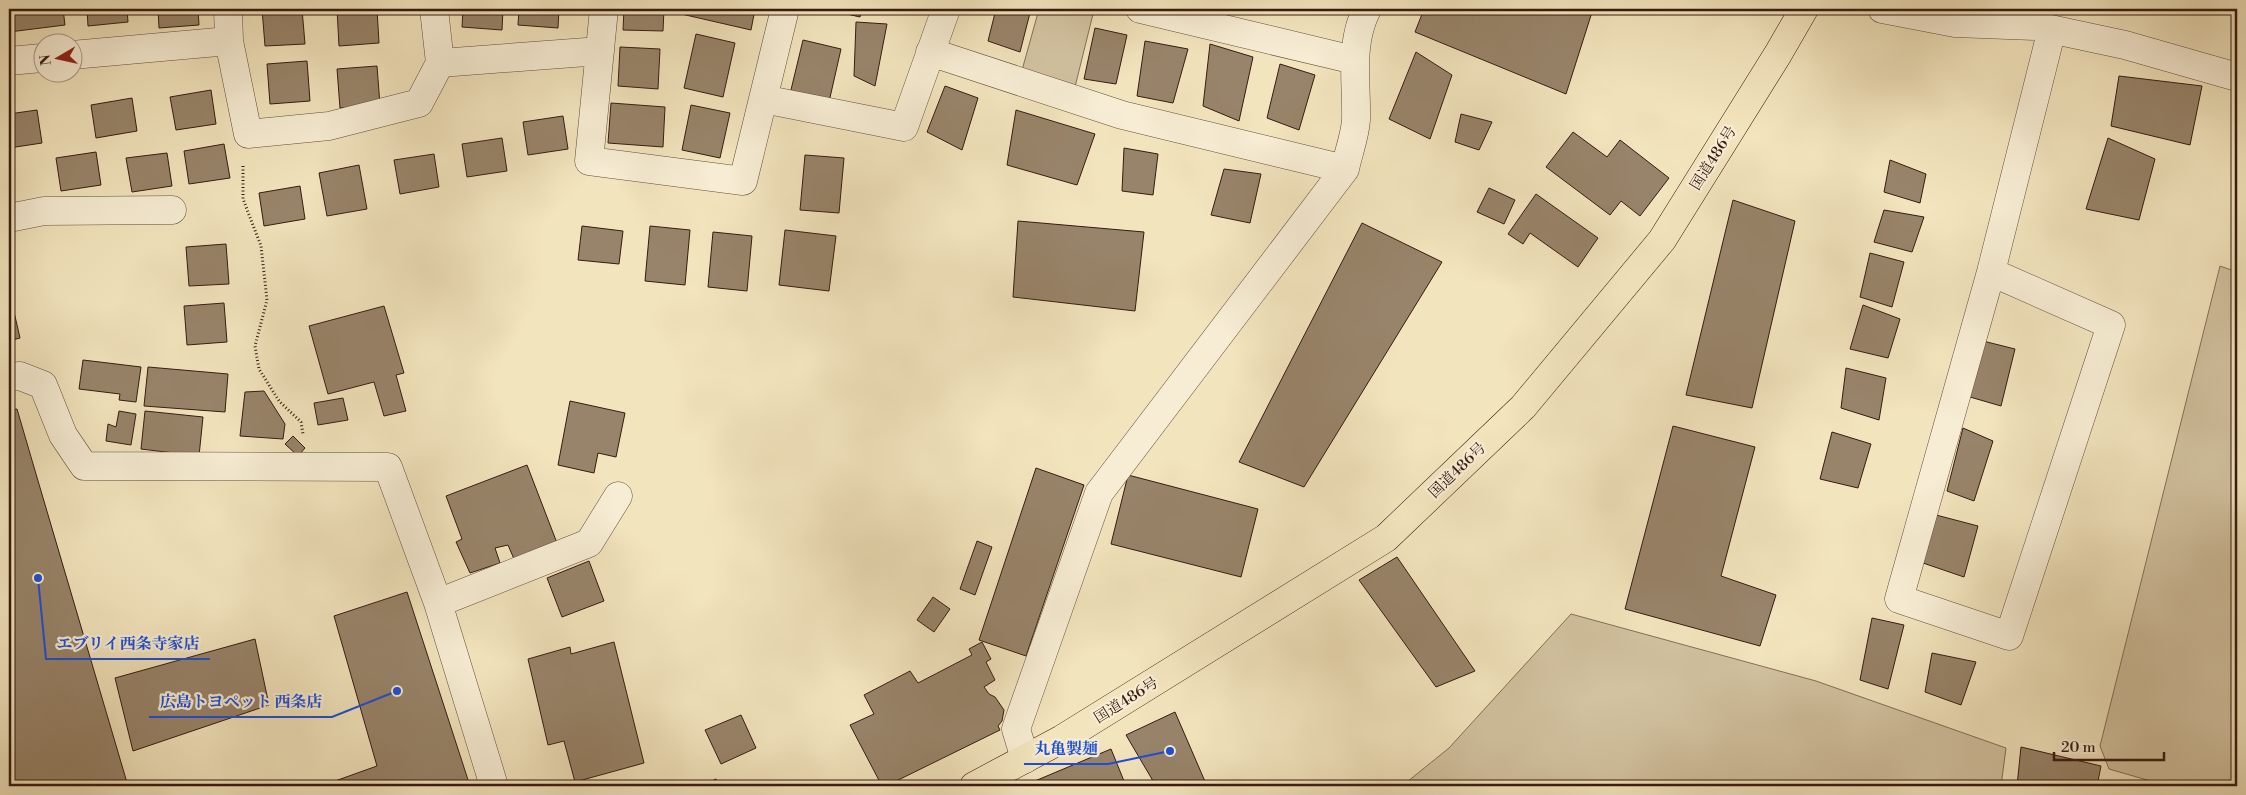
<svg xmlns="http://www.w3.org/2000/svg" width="2246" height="795" viewBox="0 0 2246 795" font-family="'Libre Bodoni','Noto Serif JP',serif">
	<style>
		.green { fill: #d2c2a0; stroke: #846e58 }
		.building { fill: #98846a; stroke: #361b11 }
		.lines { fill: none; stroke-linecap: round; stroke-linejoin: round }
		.minor-casing { stroke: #654d3c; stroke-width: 29 }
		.highway-casing { stroke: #361b11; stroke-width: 29 }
		.path { stroke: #361b11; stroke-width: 3; stroke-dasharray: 1 2.5; stroke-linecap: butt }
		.minor { stroke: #f7edd4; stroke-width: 28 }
		.highway { stroke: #f2e4bd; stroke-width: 28 }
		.labels { text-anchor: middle; stroke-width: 4.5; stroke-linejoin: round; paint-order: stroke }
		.street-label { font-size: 15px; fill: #361b11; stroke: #f7edd4 }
		.leader { fill: none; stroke: #1d4ed8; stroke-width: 2 }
		.callout-dot { fill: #1d4ed8; stroke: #f7edd4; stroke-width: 2 }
		.callout-label { font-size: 16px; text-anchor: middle; font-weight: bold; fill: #1d4ed8; stroke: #f7edd4; stroke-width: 4.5; stroke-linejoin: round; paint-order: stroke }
	</style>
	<rect width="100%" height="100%" fill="#f2e4bd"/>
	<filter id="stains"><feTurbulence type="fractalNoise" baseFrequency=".004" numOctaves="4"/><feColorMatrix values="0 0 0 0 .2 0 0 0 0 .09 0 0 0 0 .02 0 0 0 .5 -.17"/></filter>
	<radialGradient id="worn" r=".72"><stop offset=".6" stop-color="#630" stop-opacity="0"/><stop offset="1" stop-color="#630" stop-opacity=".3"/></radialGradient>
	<!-- green -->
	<path class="green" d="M 1039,9 L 1094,10 L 1072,99 L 1019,81 Z
		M 2220,266 L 2237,272 L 2237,786 L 2168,786 L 2109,769 L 2100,746 Z
		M 1571,614 L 1816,681 L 2006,748 L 2001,786 L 1402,786 L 1449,748 Z"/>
	<!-- building -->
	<path class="building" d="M 9,9 L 63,9 L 65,25 L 9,32 Z
		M 87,9 L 127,9 L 128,22 L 88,26 Z
		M 158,9 L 198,9 L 199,25 L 159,28 Z
		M 262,9 L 302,9 L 305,44 L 265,46 Z
		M 337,9 L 377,9 L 379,43 L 339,46 Z
		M 463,9 L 503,9 L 502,30 L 462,27 Z
		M 519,9 L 559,9 L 558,28 L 518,25 Z
		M 624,9 L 664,9 L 663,31 L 623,30 Z
		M 678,9 L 755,9 L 751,30 L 677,13 Z
		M 825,9 L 862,9 L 860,17 Z
		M 996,9 L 1031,9 L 1020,52 L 988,41 Z
		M 1424,9 L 1593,9 L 1566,94 L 1415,32 Z
		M 856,22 L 887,24 L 875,86 L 854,76 Z
		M 1095,28 L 1127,35 L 1116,84 L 1084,79 Z
		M 696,34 L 735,43 L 723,97 L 684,88 Z
		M 803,40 L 841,49 L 829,102 L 790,94 Z
		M 1145,41 L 1188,49 L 1173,103 L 1137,96 Z
		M 1210,44 L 1253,57 L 1239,121 L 1203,106 Z
		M 620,47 L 660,49 L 658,89 L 618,86 Z
		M 1416,52 L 1452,75 L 1430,139 L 1389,119 Z
		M 307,61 L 310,101 L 270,104 L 267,64 Z
		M 1280,64 L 1315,75 L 1299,130 L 1267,118 Z
		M 377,66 L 380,105 L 340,108 L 337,69 Z
		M 2119,76 L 2202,86 L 2190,145 L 2111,126 Z
		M 945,86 L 978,98 L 962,150 L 927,132 Z
		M 211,90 L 216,124 L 176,130 L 170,97 Z
		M 132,98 L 137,131 L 96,138 L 91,105 Z
		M 611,103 L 665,107 L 663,147 L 608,143 Z
		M 691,105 L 730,113 L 720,158 L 682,150 Z
		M 37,110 L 42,143 L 9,148 L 9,114 Z
		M 1016,110 L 1095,134 L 1077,185 L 1007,165 Z
		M 1461,114 L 1492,122 L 1479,150 L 1455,142 Z
		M 563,116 L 568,149 L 528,155 L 523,122 Z
		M 1573,132 L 1607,157 L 1620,140 L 1669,178 L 1640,216 L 1621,201 L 1610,215 L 1546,167 Z
		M 502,138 L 507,171 L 467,177 L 462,144 Z
		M 2108,138 L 2155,159 L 2139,220 L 2086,209 Z
		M 224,144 L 230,178 L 189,184 L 184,151 Z
		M 1124,148 L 1158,154 L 1153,195 L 1122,191 Z
		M 96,152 L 101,185 L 61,191 L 56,158 Z
		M 167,153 L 172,186 L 132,192 L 126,158 Z
		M 434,154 L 439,187 L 400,194 L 394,160 Z
		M 805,155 L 844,158 L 839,213 L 800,210 Z
		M 1890,160 L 1926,174 L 1920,203 L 1884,192 Z
		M 359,165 L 367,209 L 327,216 L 319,173 Z
		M 1224,169 L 1261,174 L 1250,223 L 1211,215 Z
		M 300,186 L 305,219 L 264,226 L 259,193 Z
		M 1489,188 L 1515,200 L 1504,224 L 1477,212 Z
		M 1536,194 L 1598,238 L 1578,267 L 1530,233 L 1523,244 L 1508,234 Z
		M 1733,200 L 1795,221 L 1752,408 L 1686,395 Z
		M 1884,210 L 1924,217 L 1912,252 L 1874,242 Z
		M 1018,221 L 1144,232 L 1135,311 L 1013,297 Z
		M 1362,223 L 1442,262 L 1304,487 L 1239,462 Z
		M 582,226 L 623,231 L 619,264 L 578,260 Z
		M 650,226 L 690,230 L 685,285 L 645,281 Z
		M 785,230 L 836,236 L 829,291 L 779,285 Z
		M 713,232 L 752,236 L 747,291 L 708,287 Z
		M 226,244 L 229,284 L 189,286 L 186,247 Z
		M 1870,253 L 1904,262 L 1892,307 L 1860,297 Z
		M 9,290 L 20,338 L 9,341 Z
		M 224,303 L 227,342 L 187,345 L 184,306 Z
		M 1863,305 L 1900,319 L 1888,358 L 1850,349 Z
		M 384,306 L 404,373 L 396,375 L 406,411 L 384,416 L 374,382 L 328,394 L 309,326 Z
		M 1983,341 L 2015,349 L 2001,406 L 1970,397 Z
		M 83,360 L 141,367 L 136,402 L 119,400 L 120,394 L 79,389 Z
		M 148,367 L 228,374 L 225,412 L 144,406 Z
		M 1846,368 L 1886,378 L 1879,420 L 1841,408 Z
		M 264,391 L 285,424 L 283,439 L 240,436 L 245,392 Z
		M 343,398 L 348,420 L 318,425 L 314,403 Z
		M 570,401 L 625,413 L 616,457 L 598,453 L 594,473 L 558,465 Z
		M 17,409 L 36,474 L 128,786 L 9,786 L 9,410 Z
		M 119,411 L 136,414 L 131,445 L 106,441 L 108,424 L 116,427 Z
		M 145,411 L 203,417 L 199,456 L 141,449 Z
		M 1673,426 L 1755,447 L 1721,576 L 1776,595 L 1760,646 L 1625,609 Z
		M 1963,428 L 1993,441 L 1974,501 L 1947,491 Z
		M 1832,432 L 1871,444 L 1858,488 L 1820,479 Z
		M 293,436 L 305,448 L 298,456 L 285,444 Z
		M 527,465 L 557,543 L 514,559 L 508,545 L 495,548 L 500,563 L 470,573 L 456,542 L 462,539 L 446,496 Z
		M 1036,468 L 1084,485 L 1026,656 L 979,640 Z
		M 1128,475 L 1258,509 L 1241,577 L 1111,544 Z
		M 1936,515 L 1978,526 L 1964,577 L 1923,563 Z
		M 977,541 L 992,547 L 975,595 L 960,589 Z
		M 1397,557 L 1475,671 L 1436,687 L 1359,580 Z
		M 589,561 L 604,601 L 562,617 L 547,578 Z
		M 407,592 L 470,786 L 321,786 L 377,766 L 334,616 Z
		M 933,597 L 950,609 L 934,632 L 917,620 Z
		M 1872,618 L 1904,625 L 1888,689 L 1860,680 Z
		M 255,639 L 269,705 L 133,751 L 115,678 Z
		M 614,642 L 644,763 L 575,782 L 564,741 L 548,745 L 528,659 L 570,647 L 571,654 Z
		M 982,642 L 991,659 L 986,662 L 995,680 L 984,687 L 989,694 L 995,697 L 1004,710 L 1002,721 L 998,726 L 1000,730 L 886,786 L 882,786 L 850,725 L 874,714 L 864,695 L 910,671 L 918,683 L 972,655 L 969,649 Z
		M 1932,653 L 1976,662 L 1961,705 L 1925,692 Z
		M 1175,712 L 1207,786 L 1156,786 L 1126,735 Z
		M 741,715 L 756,748 L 721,764 L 705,730 Z
		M 2021,747 L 2101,766 L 2097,786 L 2017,786 Z
		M 1111,749 L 1126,786 L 1023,786 Z
		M 716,779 L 720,786 L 701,786 Z"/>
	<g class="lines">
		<defs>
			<path id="minor" d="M 228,9 L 229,41
				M 604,9 L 589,161 L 743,181 L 785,9
				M 1140,9 L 1354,60
				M 1882,9 L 1955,23 L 2036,26 L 2125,45 L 2237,77
				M 930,52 L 1122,115 L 1345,169
				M 72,55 L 229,41 L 248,134 L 329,126 L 419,103 L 440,63 L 434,9
				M 9,61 L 42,58
				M 440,63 L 600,51
				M 763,99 L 904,127 L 946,9
				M 9,218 L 44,211 L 172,210
				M 1991,272 L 2111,325 L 2009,636 L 1899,599 L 1991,272 L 2052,29
				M 9,377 L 20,376 L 43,385 L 63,435 L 84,466 L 388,467 L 438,603 L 494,786
				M 438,603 L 589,543 L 618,496
				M 1025,759 L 1016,729 L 1099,493 L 1345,169 C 1348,154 1355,136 1356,120 C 1357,82 1349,44 1367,9"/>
			<path id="highway" d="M 974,786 L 1062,739 L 1386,538 L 1523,407 L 1662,240 L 1778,54 L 1804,9"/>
		</defs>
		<!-- minor casing -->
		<use href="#minor" class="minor-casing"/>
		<!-- highway casing -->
		<use href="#highway" class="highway-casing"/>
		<!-- path -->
		<path class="path" d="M 243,166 L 243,199 L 261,246 L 267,300 L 255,346 L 259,369 L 279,401 L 301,422 L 303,434"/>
		<!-- minor -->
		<use href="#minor" class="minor"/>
		<!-- highway -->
		<use href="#highway" class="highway"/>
	</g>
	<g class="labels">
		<!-- street labels -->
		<g class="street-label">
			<text transform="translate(1713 158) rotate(-58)" y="5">国道486号</text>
			<text transform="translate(1457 470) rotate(-44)" y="5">国道486号</text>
			<text transform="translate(1126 700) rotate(-32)" y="5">国道486号</text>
		</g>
	</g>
	<!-- callouts -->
	<path class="leader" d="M38 578L46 659H210M397 691L332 717H149M1170 751L1108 764H1024"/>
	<g class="callout-dot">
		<circle cx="38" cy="578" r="5"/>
		<circle cx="397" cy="691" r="5"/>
		<circle cx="1170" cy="751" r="5"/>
	</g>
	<g class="callout-label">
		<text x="128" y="649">エブリイ西条寺家店</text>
		<text x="241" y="707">広島トヨペット 西条店</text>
		<text x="1066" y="754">丸亀製麺</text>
	</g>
	<!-- margin -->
	<rect width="2246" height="795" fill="none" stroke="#f2e4bd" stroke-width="30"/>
	<rect x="10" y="10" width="2226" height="775" fill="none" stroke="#361b11" stroke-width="2.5"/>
	<rect x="15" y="15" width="2216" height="765" fill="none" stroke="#361b11"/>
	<!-- north arrow -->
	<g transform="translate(58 58) rotate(261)"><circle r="24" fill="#f7edd4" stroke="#aa9986"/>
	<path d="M0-4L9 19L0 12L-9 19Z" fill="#8f2418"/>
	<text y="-8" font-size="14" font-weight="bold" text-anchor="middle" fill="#361b11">N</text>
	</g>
	<!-- scale -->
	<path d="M2054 752v8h110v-8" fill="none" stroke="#361b11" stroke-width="2.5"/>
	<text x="2061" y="752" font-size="15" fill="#361b11" stroke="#f7edd4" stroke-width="4" paint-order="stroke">20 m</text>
	<rect width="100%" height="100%" filter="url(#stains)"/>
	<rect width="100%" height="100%" fill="url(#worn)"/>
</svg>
